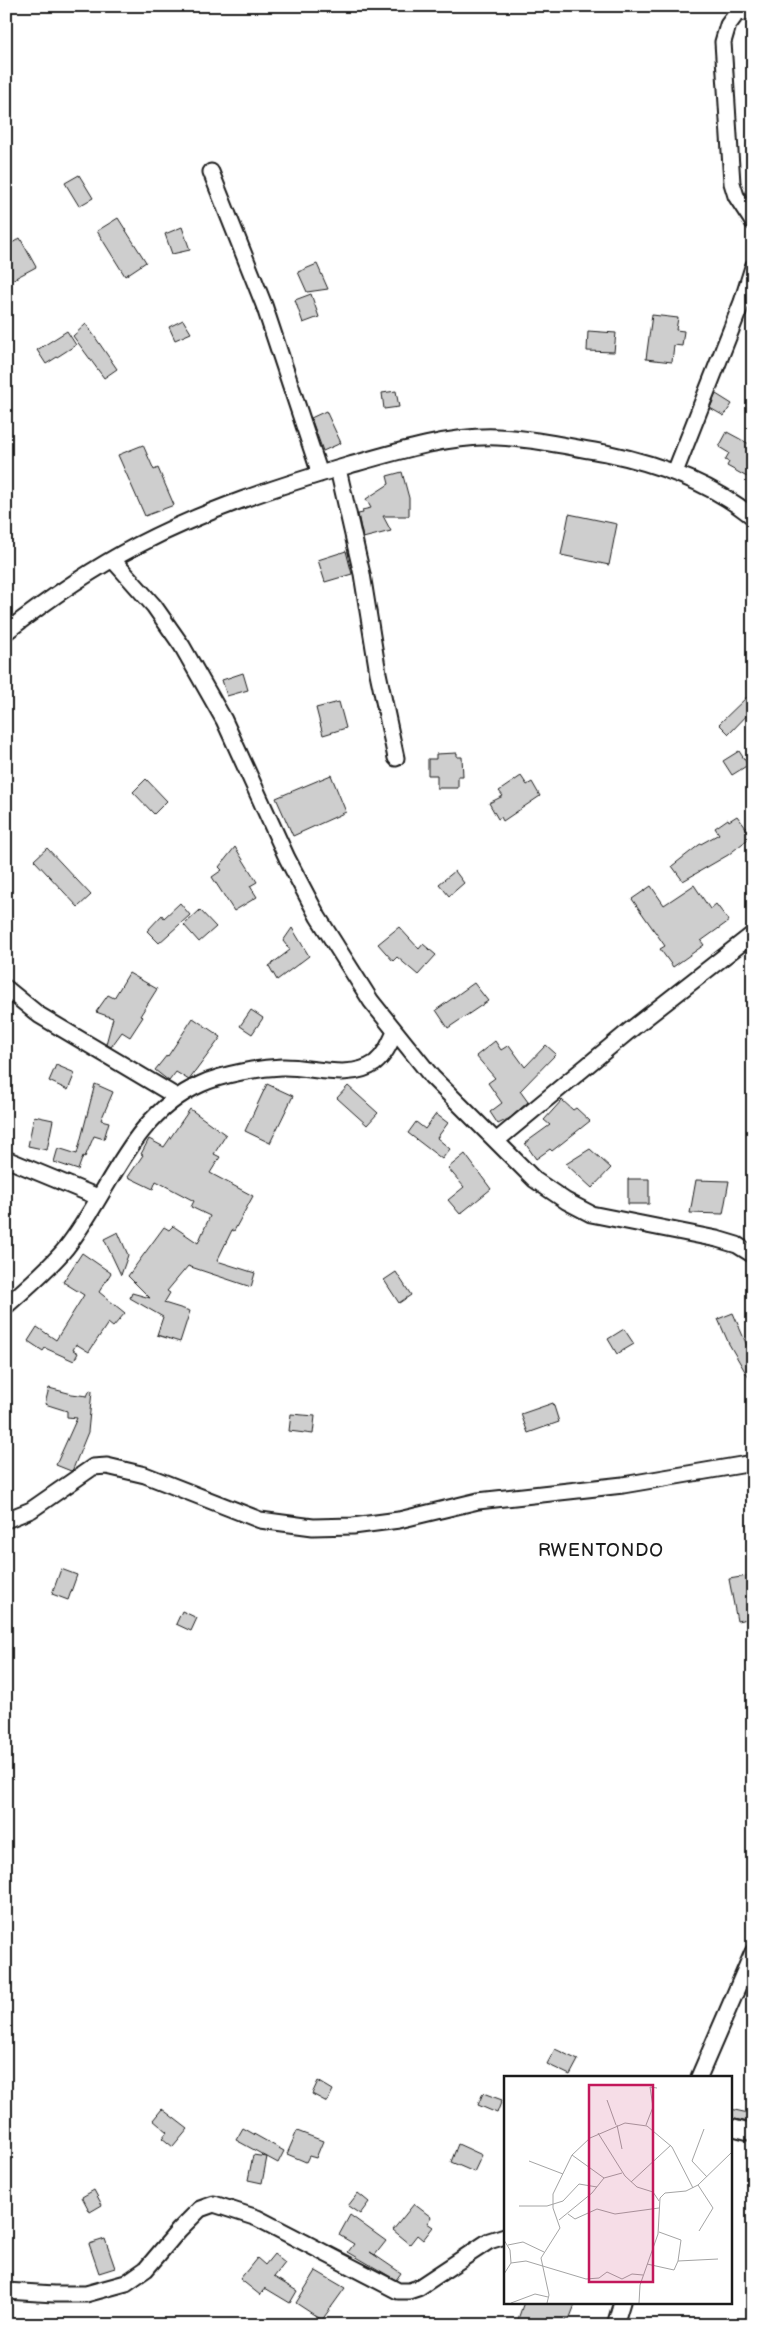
<svg xmlns="http://www.w3.org/2000/svg" width="759" height="2331" viewBox="0 0 759 2331" font-family="'Balsamiq Sans',sans-serif">
	<style>
		.building { fill: #cecece; stroke: #1c1c1c }
		.lines { fill: none; stroke-linecap: round; stroke-linejoin: round }
		.street-casing { stroke: #1c1c1c; stroke-width: 19 }
		.street { stroke: #fff; stroke-width: 15 }
		.labels { text-anchor: middle; stroke-width: 4; stroke-linejoin: round; paint-order: stroke }
		.quarter-label { font-size: 18px; letter-spacing: 1px; fill: #1c1c1c; stroke: #fff }
		.inset-road { fill: none; stroke: #a4a4a4; stroke-width: 1 }
		.view { fill: #c2185b; fill-opacity: 0.15; stroke: #c2185b; stroke-width: 2.5 }
		.inset-edge { fill: none; stroke: #1c1c1c; stroke-width: 2.5 }
	</style>
	<rect width="100%" height="100%" fill="#fff"/>
	<filter id="ink" filterUnits="userSpaceOnUse"><feTurbulence type="fractalNoise" baseFrequency=".02" numOctaves="2"/><feDisplacementMap in="SourceGraphic" scale="10" xChannelSelector="R" yChannelSelector="G"/><feConvolveMatrix kernelMatrix="1 2 1 2 8 2 1 2 1" color-interpolation-filters="sRGB"/></filter>
	<g filter="url(#ink)">
		<!-- building -->
		<path class="building" d="M 79,175 L 93,198 L 79,206 L 65,183 Z
			M 118,218 L 146,262 L 125,276 L 97,231 Z
			M 182,227 L 190,250 L 172,254 L 165,234 Z
			M 20,238 L 36,267 L 6,283 L 6,247 Z
			M 317,264 L 328,289 L 307,292 L 298,272 Z
			M 311,294 L 319,317 L 303,323 L 295,300 Z
			M 652,315 L 678,318 L 676,330 L 684,331 L 682,346 L 674,345 L 672,362 L 646,359 Z
			M 183,320 L 191,333 L 175,340 L 169,327 Z
			M 86,324 L 117,369 L 104,378 L 73,336 Z
			M 67,331 L 76,345 L 46,364 L 37,350 Z
			M 588,331 L 616,333 L 614,352 L 587,351 Z
			M 396,391 L 399,407 L 384,409 L 382,393 Z
			M 716,394 L 732,404 L 724,416 L 710,408 Z
			M 326,411 L 341,443 L 323,451 L 311,418 Z
			M 727,432 L 753,446 L 753,467 L 747,477 L 727,466 L 729,462 L 725,460 L 729,453 L 719,447 Z
			M 143,445 L 154,470 L 158,468 L 174,505 L 145,516 L 118,455 Z
			M 402,472 L 409,498 L 409,516 L 383,516 L 391,531 L 363,538 L 358,514 L 363,513 L 362,510 L 371,508 L 366,499 L 389,484 L 387,476 Z
			M 569,514 L 617,524 L 609,565 L 561,555 Z
			M 346,551 L 352,574 L 325,582 L 318,560 Z
			M 243,673 L 248,690 L 227,696 L 222,680 Z
			M 749,695 L 753,698 L 753,709 L 729,734 L 719,724 Z
			M 339,702 L 346,728 L 323,735 L 316,708 Z
			M 739,751 L 748,765 L 732,775 L 723,761 Z
			M 457,753 L 457,757 L 462,757 L 463,776 L 458,776 L 458,788 L 437,788 L 437,775 L 428,775 L 428,759 L 436,759 L 436,754 Z
			M 331,775 L 346,812 L 293,836 L 276,798 Z
			M 521,776 L 527,785 L 532,782 L 540,796 L 503,821 L 501,817 L 498,819 L 489,803 L 503,796 L 499,791 Z
			M 146,779 L 167,801 L 154,814 L 133,792 Z
			M 737,816 L 752,836 L 728,855 L 683,881 L 672,866 L 699,845 L 719,834 L 715,828 L 728,819 L 729,821 Z
			M 235,847 L 257,882 L 250,886 L 257,897 L 234,911 L 212,877 L 222,870 L 219,867 Z
			M 47,848 L 91,895 L 78,907 L 34,860 Z
			M 455,871 L 464,883 L 449,896 L 439,884 Z
			M 694,885 L 710,909 L 716,904 L 729,921 L 701,941 L 704,945 L 673,967 L 660,949 L 665,946 L 632,899 L 651,886 L 664,905 Z
			M 180,903 L 190,915 L 159,943 L 147,931 L 162,915 L 164,918 Z
			M 200,910 L 216,927 L 199,942 L 184,925 Z
			M 399,927 L 419,949 L 423,944 L 436,955 L 418,975 L 397,957 L 393,961 L 378,944 Z
			M 292,928 L 309,956 L 277,980 L 269,966 L 290,950 L 283,941 Z
			M 129,973 L 157,989 L 140,1016 L 143,1017 L 130,1037 L 122,1032 L 111,1047 L 106,1044 L 113,1018 L 96,1012 L 108,995 L 114,998 Z
			M 474,983 L 488,1001 L 448,1028 L 436,1010 Z
			M 251,1010 L 263,1018 L 252,1034 L 240,1026 Z
			M 193,1018 L 221,1037 L 189,1080 L 176,1072 L 169,1081 L 155,1070 L 167,1055 L 168,1056 Z
			M 495,1041 L 501,1050 L 509,1045 L 525,1067 L 546,1045 L 556,1054 L 520,1091 L 528,1102 L 510,1118 L 498,1124 L 490,1112 L 502,1103 L 488,1083 L 495,1078 L 476,1056 Z
			M 56,1065 L 75,1073 L 68,1090 L 49,1081 Z
			M 95,1084 L 113,1092 L 101,1120 L 109,1122 L 104,1139 L 94,1136 L 85,1157 L 83,1156 L 78,1170 L 54,1162 L 58,1148 L 77,1154 Z
			M 267,1084 L 293,1096 L 270,1143 L 245,1131 Z
			M 348,1086 L 378,1113 L 367,1125 L 337,1098 Z
			M 562,1100 L 573,1110 L 576,1108 L 590,1121 L 552,1151 L 550,1149 L 536,1159 L 525,1143 L 550,1125 L 544,1120 Z
			M 190,1109 L 226,1135 L 214,1154 L 220,1157 L 210,1173 L 253,1196 L 234,1231 L 232,1230 L 217,1261 L 255,1273 L 251,1287 L 188,1266 L 167,1291 L 170,1293 L 164,1303 L 190,1311 L 180,1342 L 157,1335 L 163,1317 L 130,1298 L 132,1293 L 150,1298 L 128,1276 L 164,1227 L 169,1230 L 173,1226 L 198,1243 L 210,1216 L 191,1207 L 194,1201 L 156,1181 L 153,1189 L 128,1177 L 143,1155 L 141,1154 L 149,1139 L 164,1147 Z
			M 436,1114 L 448,1123 L 437,1138 L 450,1149 L 442,1159 L 408,1133 L 416,1122 L 425,1129 Z
			M 34,1116 L 53,1120 L 47,1150 L 28,1146 Z
			M 590,1149 L 611,1168 L 592,1188 L 566,1164 Z
			M 465,1154 L 491,1189 L 460,1214 L 448,1200 L 464,1187 L 448,1168 Z
			M 628,1179 L 649,1179 L 649,1204 L 628,1204 Z
			M 696,1180 L 729,1181 L 723,1214 L 690,1213 Z
			M 118,1232 L 128,1255 L 121,1275 L 104,1239 Z
			M 82,1253 L 111,1273 L 99,1292 L 125,1313 L 113,1327 L 108,1323 L 89,1352 L 76,1344 L 73,1350 L 78,1353 L 74,1361 L 45,1348 L 43,1351 L 28,1341 L 37,1327 L 56,1340 L 84,1295 L 63,1282 Z
			M 396,1272 L 411,1295 L 399,1303 L 384,1280 Z
			M 733,1313 L 749,1350 L 753,1348 L 753,1385 L 729,1344 L 718,1319 Z
			M 624,1329 L 634,1344 L 617,1354 L 608,1339 Z
			M 49,1388 L 72,1394 L 87,1396 L 90,1390 L 92,1391 L 88,1432 L 73,1469 L 71,1471 L 56,1465 L 77,1418 L 67,1417 L 67,1411 L 45,1404 Z
			M 553,1403 L 559,1422 L 528,1433 L 521,1414 Z
			M 291,1414 L 315,1416 L 313,1434 L 289,1431 Z
			M 61,1569 L 77,1575 L 68,1600 L 52,1594 Z
			M 753,1575 L 753,1618 L 737,1621 L 729,1579 Z
			M 182,1611 L 197,1618 L 191,1631 L 176,1624 Z
			M 555,2049 L 578,2060 L 570,2075 L 547,2064 Z
			M 318,2081 L 333,2090 L 327,2102 L 312,2094 Z
			M 483,2093 L 502,2100 L 497,2113 L 478,2105 Z
			M 162,2109 L 188,2129 L 173,2147 L 162,2138 L 167,2132 L 153,2120 Z
			M 730,2109 L 753,2114 L 753,2123 L 730,2118 Z
			M 243,2128 L 284,2151 L 278,2163 L 236,2140 Z
			M 297,2131 L 323,2141 L 316,2158 L 309,2156 L 306,2162 L 287,2154 Z
			M 458,2144 L 482,2155 L 474,2172 L 451,2162 Z
			M 253,2155 L 267,2157 L 262,2183 L 248,2180 Z
			M 94,2190 L 102,2205 L 90,2212 L 82,2197 Z
			M 358,2193 L 369,2202 L 360,2214 L 348,2206 Z
			M 414,2204 L 431,2217 L 427,2223 L 433,2227 L 423,2240 L 417,2235 L 410,2244 L 393,2230 Z
			M 350,2215 L 386,2241 L 375,2255 L 370,2252 L 401,2273 L 396,2280 L 348,2252 L 354,2244 L 339,2235 Z
			M 105,2239 L 115,2268 L 99,2273 L 89,2244 Z
			M 274,2254 L 285,2263 L 274,2277 L 297,2291 L 290,2303 L 265,2288 L 260,2295 L 240,2279 L 257,2258 L 265,2265 Z
			M 316,2271 L 345,2288 L 322,2320 L 296,2303 Z
			M 524,2302 L 576,2302 L 569,2320 L 566,2319 L 563,2325 L 516,2325 Z"/>
		<g class="lines">
			<defs>
				<path id="street" d="M 753,11 L 737,13 L 728,25 L 723,42 L 732,183 L 736,196 L 753,222
					M 211,172 L 264,305 L 320,474
					M 338,469 L 362,574 L 378,673 L 396,758
					M 675,472 L 742,302 L 753,267
					M 113,560 L 154,606 L 182,646 L 224,720 L 287,858 L 318,917 L 371,1001 L 432,1077 L 535,1180 L 566,1201 L 591,1214 L 717,1239 L 737,1245 L 753,1255
					M 6,632 C 47,600 92,569 138,545 C 205,510 278,486 350,465 C 395,452 451,435 497,437 C 533,438 570,447 606,453 C 659,464 710,482 753,517
					M 6,988 L 39,1015 L 177,1097
					M 496,1141 L 629,1031 L 753,934
					M 6,1159 L 98,1197
					M 6,1306 C 27,1287 49,1269 66,1248 C 110,1192 131,1115 201,1084 C 223,1074 258,1068 282,1067 C 311,1066 349,1081 375,1063 C 385,1055 390,1043 395,1032
					M 6,1520 L 31,1510 L 93,1467 L 107,1466 L 145,1475 L 260,1520 L 313,1527 L 353,1526 L 399,1520 L 478,1501 L 623,1485 L 753,1463
					M 699,2077 L 753,1952
					M 730,2127 L 753,2133
					M 6,2291 L 54,2294 L 86,2294 L 126,2283 L 146,2269 L 179,2230 L 200,2209 L 214,2204 L 257,2218 L 398,2291 L 409,2291 L 418,2288 L 489,2241 L 505,2236
					M 615,2325 L 622,2302"/>
			</defs>
			<!-- street casing -->
			<use href="#street" class="street-casing"/>
			<!-- street -->
			<use href="#street" class="street"/>
		</g>
	</g>
	<g class="labels">
		<!-- quarter labels -->
		<g class="quarter-label">
			<text x="601" y="1556">RWENTONDO</text>
		</g>
	</g>
	<!-- overview -->
	<g transform="translate(504 2076)">
		<rect width="228" height="228" fill="#fff"/>
		<path class="inset-road" d="M 103,24 L 112,49M 113,49 L 118,73M 142,49 L 149,31 L 146,11 L 153,12M 200,53 L 188,85 L 203,101M 94,57 L 121,100 L 133,111 L 149,116 L 155,125M 68,79 L 100,102M 25,85 L 59,98M 127,106 L 167,69M 194,109 L 209,132 L 195,155M 15,130 L 43,130 L 59,125 L 75,108 L 93,111M 64,138 L 71,143 L 93,133 L 111,138 L 155,132M 55,144 L 88,117 L 100,102 L 118,97M 155,156 L 177,164 L 174,185M 0,164 L 6,174 L 7,187M 4,169 L 19,166 L 40,176M 143,188 L 170,194 L 174,185 L 214,183M 0,198 L 7,187 L 22,185 L 82,203 L 95,202 L 103,196 L 118,203 L 128,198 L 139,199M 7,227 L 31,218 L 44,221M 43,227 L 45,219 L 37,182 L 56,152 L 49,132 L 49,118 L 68,79 L 86,62 L 121,47 L 143,50 L 168,71 L 189,112M 135,227 L 136,209 L 154,158 L 156,122 L 161,117 L 182,115 L 194,109 L 227,77"/>
		<path class="view" d="M 85,9 L 149,9 L 149,206 L 85,206 Z"/>
		<rect width="228" height="228" class="inset-edge"/>
	</g>
	<!-- margin -->
	<rect width="759" height="2331" fill="none" stroke="#fff" stroke-width="25"/>
	<rect x="12" y="12" width="734" height="2306" fill="none" stroke="#1c1c1c" stroke-width="2" filter="url(#ink)"/>
</svg>
